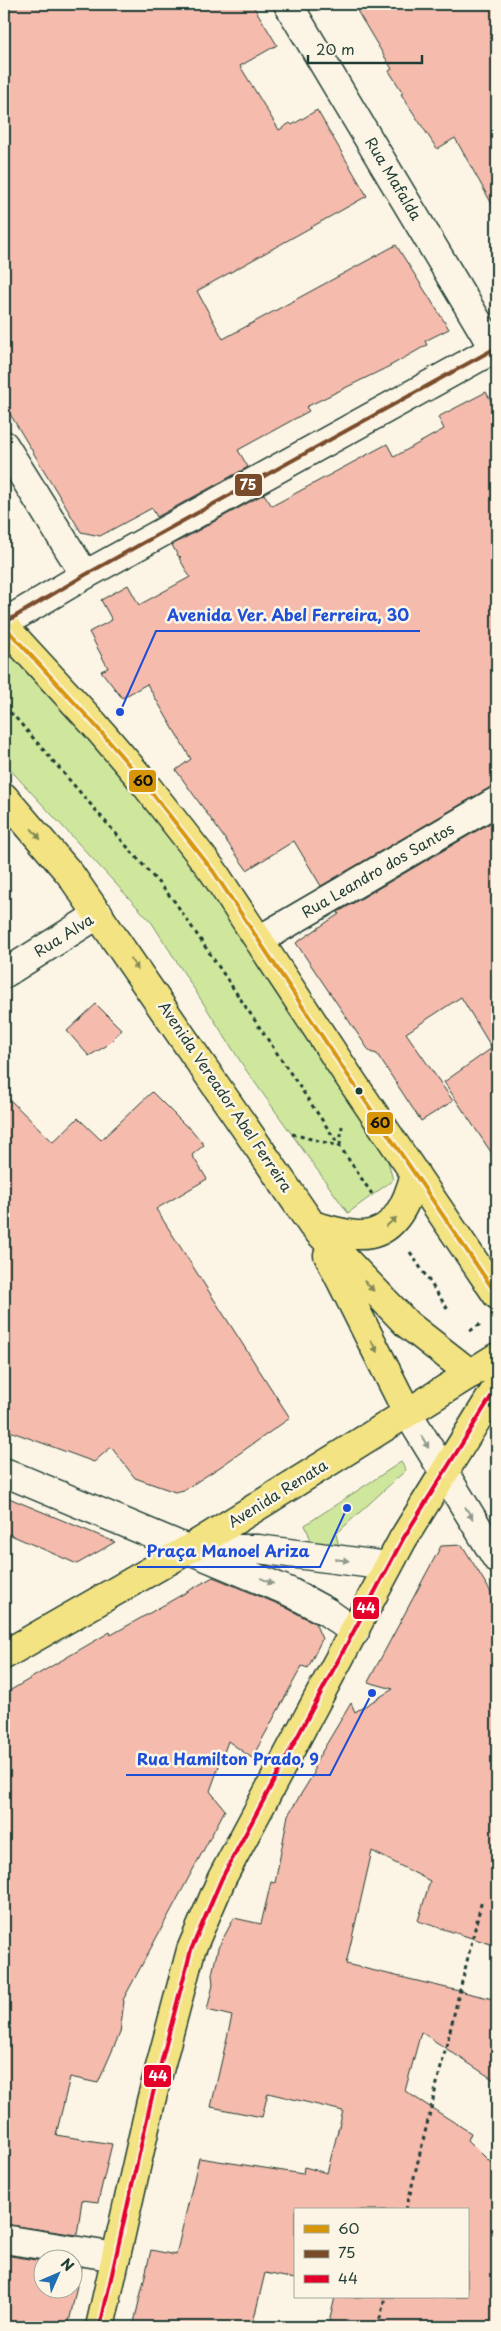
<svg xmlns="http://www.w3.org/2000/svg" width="501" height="2331" viewBox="0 0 501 2331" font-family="'Playpen Sans',sans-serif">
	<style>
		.green { fill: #cfe79d; stroke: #779268 }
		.building { fill: #f5bbad; stroke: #1f3d34 }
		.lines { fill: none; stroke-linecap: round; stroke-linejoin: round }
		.minor-casing { stroke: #1f3d34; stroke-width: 31 }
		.major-casing { stroke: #1f3d34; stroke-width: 31 }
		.path { stroke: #1f3d34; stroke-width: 3; stroke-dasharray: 4 4; stroke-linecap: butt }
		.minor { stroke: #fcf5e5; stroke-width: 28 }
		.major { stroke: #f4e382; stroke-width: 28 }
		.bus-1-casing { stroke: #fcf5e5; stroke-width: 8 }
		.bus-2-casing { stroke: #fcf5e5; stroke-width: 8 }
		.bus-3-casing { stroke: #fcf5e5; stroke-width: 8 }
		.bus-1 { stroke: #d79608; stroke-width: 4 }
		.bus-2 { stroke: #7a4b2a; stroke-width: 4 }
		.bus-3 { stroke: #e4002b; stroke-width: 4 }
		.oneway { fill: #7f8857 }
		.oneway2 { fill: #8e998c }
		.bus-dot { fill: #1f3d34; stroke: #fcf5e5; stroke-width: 2 }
		.labels { text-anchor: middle; stroke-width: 5; stroke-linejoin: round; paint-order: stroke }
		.street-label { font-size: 15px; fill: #1f3d34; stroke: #fcf5e5 }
		.leader { fill: none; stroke: #1d4ed8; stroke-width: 2 }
		.callout-dot { fill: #1d4ed8; stroke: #fcf5e5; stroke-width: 2 }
		.callout-label { font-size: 16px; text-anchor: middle; font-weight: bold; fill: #1d4ed8; stroke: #fcf5e5; stroke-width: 5; stroke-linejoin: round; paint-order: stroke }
		.line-badge { stroke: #fcf5e5; stroke-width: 2 }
		.badge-label { font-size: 14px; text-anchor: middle; font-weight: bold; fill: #fff }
		.pale-badge-label { font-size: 14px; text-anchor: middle; font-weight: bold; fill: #111 }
	</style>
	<rect width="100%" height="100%" fill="#fcf5e5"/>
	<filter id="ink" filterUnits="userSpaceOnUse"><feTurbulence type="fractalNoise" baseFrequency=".02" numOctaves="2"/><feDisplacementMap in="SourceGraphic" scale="10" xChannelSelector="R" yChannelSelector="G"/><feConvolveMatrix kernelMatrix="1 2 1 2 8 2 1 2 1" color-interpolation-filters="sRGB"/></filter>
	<g filter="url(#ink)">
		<!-- green -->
		<path class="green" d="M 4,638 L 28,663 L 229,906 L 384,1147 L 393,1180 L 348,1213 L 246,1070 L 152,923 L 4,763 Z
			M 401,1462 L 406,1470 L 336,1534 L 342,1559 L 316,1553 L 305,1525 Z"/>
		<!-- building -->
		<path class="building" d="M 4,4 L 252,4 L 277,45 L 240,66 L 279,130 L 290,123 L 292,125 L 317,110 L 367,196 L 197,291 L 223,339 L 396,245 L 449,329 L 425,341 L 427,345 L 388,367 L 306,407 L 309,411 L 238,450 L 248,467 L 157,517 L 152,508 L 100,536 L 81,532 L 4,404 Z
			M 353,4 L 497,4 L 497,213 L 455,138 L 437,149 L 401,94 L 403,93 L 389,71 L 392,69 Z
			M 486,392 L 497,411 L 497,785 L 489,788 L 321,886 L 294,841 L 247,870 L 176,770 L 191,759 L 147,684 L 122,698 L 101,671 L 108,668 L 89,632 L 112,620 L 101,600 L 128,585 L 139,605 L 190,577 L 179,558 L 181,557 L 178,556 L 172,545 L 264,494 L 272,506 L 387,444 L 394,457 L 444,429 L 438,417 Z
			M 497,819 L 497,1161 L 444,1082 L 492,1048 L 461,997 L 406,1033 L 453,1101 L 421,1121 L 377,1054 L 370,1052 L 296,943 L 339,914 L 338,912 Z
			M 96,1004 L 122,1030 L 106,1046 L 89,1056 L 67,1031 Z
			M 152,1092 L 185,1125 L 191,1129 L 204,1145 L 192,1155 L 207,1179 L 156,1209 L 290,1418 L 220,1467 L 184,1490 L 175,1492 L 135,1478 L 111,1447 L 94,1462 L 4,1429 L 4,1094 L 53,1142 L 78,1118 L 101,1140 Z
			M 4,1496 L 115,1542 L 77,1564 L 4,1532 Z
			M 462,1545 L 497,1602 L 497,1946 L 418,1921 L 430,1881 L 372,1851 L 346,1964 L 497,2000 L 497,2082 L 421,2032 L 405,2091 L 471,2133 L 468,2140 L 497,2169 L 497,2327 L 328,2327 L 335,2297 L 467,2297 L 467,2210 L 295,2210 L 295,2279 L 265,2273 L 252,2327 L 133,2327 L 151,2250 L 176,2255 L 199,2158 L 303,2174 L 304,2167 L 327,2173 L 343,2111 L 268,2093 L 262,2117 L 211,2107 L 232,2016 L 207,2010 L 213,1985 L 212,1974 L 218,1948 L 234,1918 L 261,1924 L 271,1882 L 275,1883 L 288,1815 L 314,1773 L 314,1765 L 351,1703 L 355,1712 L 393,1689 L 368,1682 L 441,1546 Z
			M 213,1577 L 283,1606 L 315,1623 L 322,1639 L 308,1668 L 302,1666 L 252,1758 L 228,1741 L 210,1791 L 225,1810 L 123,2000 L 124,2001 L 120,2033 L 98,2083 L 70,2077 L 56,2135 L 112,2144 L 98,2202 L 82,2200 L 77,2235 L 4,2224 L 4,1694 L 110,1632 L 111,1635 Z
			M 4,2255 L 42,2261 L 42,2288 L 72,2288 L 72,2266 L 81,2267 L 68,2327 L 4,2327 Z"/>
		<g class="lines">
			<defs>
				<path id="minor" d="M 288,4 L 497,354
					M 4,445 L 85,575
					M 4,623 L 85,575 L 494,349
					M 259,940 L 497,801
					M 4,974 L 99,914
					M 407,1412 L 497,1559
					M 4,1472 L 290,1592 L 327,1612 L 355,1632
					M 203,1549 L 258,1549 L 388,1566
					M 4,2239 L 116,2257"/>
				<path id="major" d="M 4,626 L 95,725 L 141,779 L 213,871 L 347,1074 L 497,1295
					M 4,797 L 70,874 L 312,1225 L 407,1324 L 471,1374
					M 312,1225 C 327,1229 342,1234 357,1235 C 394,1237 408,1202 415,1173
					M 328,1255 L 407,1412
					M 4,1655 L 189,1549 L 497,1357
					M 100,2327 L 151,2101 L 191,1950 L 222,1878 L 403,1539 L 497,1387"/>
			</defs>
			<!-- minor casing -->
			<use href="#minor" class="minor-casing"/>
			<!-- major casing -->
			<use href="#major" class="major-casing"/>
			<!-- path -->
			<path class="path" d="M 4,707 L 15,717 L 175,902 L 372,1194
				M 292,1134 L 339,1146
				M 340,1145 L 342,1126
				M 410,1252 L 449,1311
				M 470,1331 L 482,1323
				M 492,1858 L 497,1845
				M 406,2210 L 482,1900
				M 378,2327 L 385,2297"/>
			<!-- minor -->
			<use href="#minor" class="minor"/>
			<!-- major -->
			<use href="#major" class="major"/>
			<defs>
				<path id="bus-1" d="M 4,626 L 95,725 L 141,779 L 213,871 L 347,1074 L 497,1295"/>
				<path id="bus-2" d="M 4,623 L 85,575 L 494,349"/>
				<path id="bus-3" d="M 100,2327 L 151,2101 L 191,1950 L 222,1878 L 403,1539 L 497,1387"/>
			</defs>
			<!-- bus-1 casing -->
			<use href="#bus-1" class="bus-1-casing"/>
			<!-- bus-2 casing -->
			<use href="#bus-2" class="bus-2-casing"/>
			<!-- bus-3 casing -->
			<use href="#bus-3" class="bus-3-casing"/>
			<!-- bus-1 -->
			<use href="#bus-1" class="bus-1"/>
			<!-- bus-2 -->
			<use href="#bus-2" class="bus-2"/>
			<!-- bus-3 -->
			<use href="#bus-3" class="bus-3"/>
		</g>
		<!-- one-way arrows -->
		<defs><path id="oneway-solid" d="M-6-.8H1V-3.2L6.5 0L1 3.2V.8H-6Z" transform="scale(1.25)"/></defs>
		<g class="oneway">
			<use href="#oneway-solid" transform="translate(36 834) rotate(49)"/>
			<use href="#oneway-solid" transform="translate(134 964) rotate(55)"/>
			<use href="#oneway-solid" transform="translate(391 1222) rotate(-41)"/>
			<use href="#oneway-solid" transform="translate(369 1286) rotate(46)"/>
			<use href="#oneway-solid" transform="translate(374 1346) rotate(63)"/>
		</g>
		<g class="oneway2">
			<use href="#oneway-solid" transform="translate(425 1442) rotate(59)"/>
			<use href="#oneway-solid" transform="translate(469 1513) rotate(58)"/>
			<use href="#oneway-solid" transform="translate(342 1560) rotate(7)"/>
			<use href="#oneway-solid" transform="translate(267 1581) rotate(24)"/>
		</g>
	</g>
	<!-- markers -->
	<circle class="bus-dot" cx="359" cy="1091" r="4.5"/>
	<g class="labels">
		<!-- street labels -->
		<g class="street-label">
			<text transform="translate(393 179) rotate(59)" y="5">Rua Mafalda</text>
			<text transform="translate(378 871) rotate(-30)" y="5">Rua Leandro dos Santos</text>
			<text transform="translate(64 936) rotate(-32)" y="5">Rua Alva</text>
			<text transform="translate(225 1097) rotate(56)" y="5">Avenida Vereador Abel Ferreira</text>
			<text transform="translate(278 1494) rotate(-32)" y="5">Avenida Renata</text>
		</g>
	</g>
	<!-- callouts -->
	<path class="leader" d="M120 712L156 631H420M347 1508L320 1567H137M372 1693L330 1775H126"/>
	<g class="callout-dot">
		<circle cx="120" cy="712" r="5"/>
		<circle cx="347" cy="1508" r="5"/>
		<circle cx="372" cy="1693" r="5"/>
	</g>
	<g class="callout-label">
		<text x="288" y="621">Avenida Ver. Abel Ferreira, 30</text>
		<text x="228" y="1557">Praça Manoel Ariza</text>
		<text x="228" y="1765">Rua Hamilton Prado, 9</text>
	</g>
	<g class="line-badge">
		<rect x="234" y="473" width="29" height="24" rx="5" fill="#7a4b2a"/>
		<rect x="128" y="769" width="29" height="24" rx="5" fill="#d79608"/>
		<rect x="366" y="1111" width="28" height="24" rx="5" fill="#d79608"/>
		<rect x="352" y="1596" width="28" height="24" rx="5" fill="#e4002b"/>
		<rect x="143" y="2064" width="29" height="24" rx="5" fill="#e4002b"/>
	</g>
	<g class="badge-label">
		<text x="248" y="490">75</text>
		<text x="366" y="1613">44</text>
		<text x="158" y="2081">44</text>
	</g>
	<g class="pale-badge-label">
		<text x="143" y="786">60</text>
		<text x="380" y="1128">60</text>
	</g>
	<!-- margin -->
	<rect width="501" height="2331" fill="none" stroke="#fcf5e5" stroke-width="20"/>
	<rect x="10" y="10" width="481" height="2311" fill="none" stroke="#1f3d34" stroke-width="2" filter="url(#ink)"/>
	<!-- legend -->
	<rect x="294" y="2208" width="175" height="90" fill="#fcf5e5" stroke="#a4ab9e"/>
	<rect x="304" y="2225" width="25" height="8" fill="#d79608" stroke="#a4ab9e"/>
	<text x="338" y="2234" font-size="15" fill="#1f3d34">60</text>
	<rect x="304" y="2250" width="25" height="8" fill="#7a4b2a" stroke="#a4ab9e"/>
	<text x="338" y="2258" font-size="15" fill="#1f3d34">75</text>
	<rect x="304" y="2275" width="25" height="8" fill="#e4002b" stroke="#a4ab9e"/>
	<text x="338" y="2284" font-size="15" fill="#1f3d34">44</text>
	<!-- north arrow -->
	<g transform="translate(58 2274) rotate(45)"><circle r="24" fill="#fcf5e5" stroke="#a4ab9e"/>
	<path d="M0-4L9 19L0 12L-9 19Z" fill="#1f6fb2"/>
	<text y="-8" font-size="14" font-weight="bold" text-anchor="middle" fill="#1f3d34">N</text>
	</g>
	<!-- scale -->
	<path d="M308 55v8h114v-8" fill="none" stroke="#1f3d34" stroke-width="2.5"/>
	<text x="316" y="55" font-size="15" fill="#1f3d34" stroke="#fcf5e5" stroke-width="4" paint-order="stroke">20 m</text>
</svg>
